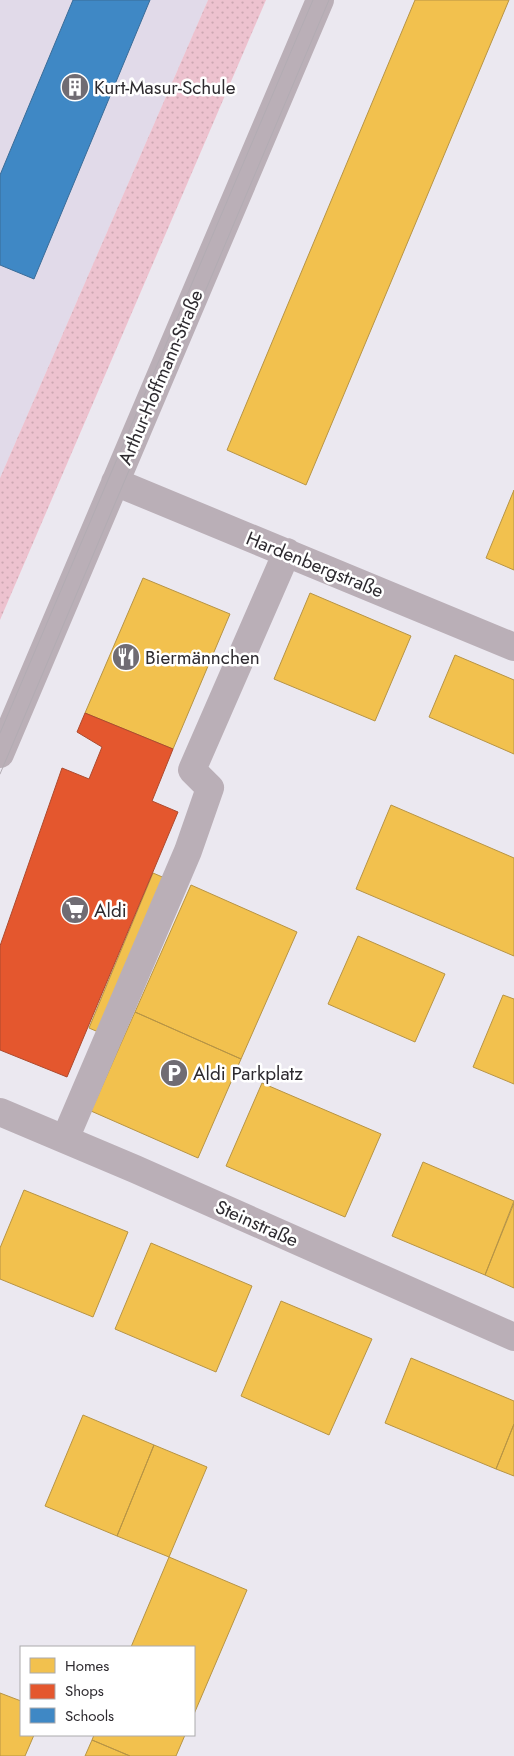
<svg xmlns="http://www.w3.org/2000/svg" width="514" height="1756" viewBox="0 0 514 1756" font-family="Jost,sans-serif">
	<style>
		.built { fill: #e1dae9 }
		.grass { fill: url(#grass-dots) }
		.homes { fill: #f2c14e; stroke: #b79445 }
		.shops { fill: #e4572e; stroke: #ad4a2e }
		.schools { fill: #3f88c5; stroke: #3a6c98 }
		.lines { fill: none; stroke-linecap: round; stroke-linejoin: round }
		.minor { stroke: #baafb7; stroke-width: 28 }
		.tram { stroke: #b2acb3; stroke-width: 1 }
		.labels { text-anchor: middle; stroke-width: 5; stroke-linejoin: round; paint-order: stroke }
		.poi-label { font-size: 19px; fill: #2d2a2f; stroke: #fff; text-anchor: start }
		.street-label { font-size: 19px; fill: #2d2a2f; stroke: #fff }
	</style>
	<defs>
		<pattern id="grass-dots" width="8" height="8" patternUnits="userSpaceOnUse" patternTransform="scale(1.25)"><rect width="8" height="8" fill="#edc2cf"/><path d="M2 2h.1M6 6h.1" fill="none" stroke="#cca7b2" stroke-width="1.8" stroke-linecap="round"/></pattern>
	</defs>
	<rect width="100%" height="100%" fill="#ebe8f0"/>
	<!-- built -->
	<path class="built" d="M 0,0 L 208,0 L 0,478 Z"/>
	<!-- grass -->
	<path class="grass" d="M 208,0 L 266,0 L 0,620 L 0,478 Z"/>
	<!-- homes -->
	<path class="homes" d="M 415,0 L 509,0 L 306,485 L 227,450 Z
		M 514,490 L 514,570 L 486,558 Z
		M 143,578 L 230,614 L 173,749 L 85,713 Z
		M 310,593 L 411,636 L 375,721 L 274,679 Z
		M 455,655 L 514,680 L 514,754 L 429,717 Z
		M 391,805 L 514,858 L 514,956 L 356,889 Z
		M 153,873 L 167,879 L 103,1034 L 89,1028 Z
		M 191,885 L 297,932 L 241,1059 L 135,1012 Z
		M 358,936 L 445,974 L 415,1042 L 328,1004 Z
		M 503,995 L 514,999 L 514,1084 L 473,1067 Z
		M 135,1012 L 241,1059 L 198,1158 L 91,1111 Z
		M 262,1083 L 381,1134 L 345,1217 L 226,1166 Z
		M 423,1162 L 514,1201 L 485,1275 L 392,1236 Z
		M 24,1190 L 128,1232 L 93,1317 L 0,1279 L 0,1248 Z
		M 514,1203 L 514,1288 L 485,1275 Z
		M 151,1243 L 252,1286 L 216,1372 L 115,1329 Z
		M 281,1301 L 372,1339 L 329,1435 L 241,1396 Z
		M 411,1358 L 514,1401 L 514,1424 L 496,1469 L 385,1423 Z
		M 83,1415 L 154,1445 L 117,1536 L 45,1506 Z
		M 514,1424 L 514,1476 L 496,1469 Z
		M 154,1445 L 207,1467 L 169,1557 L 117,1536 Z
		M 169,1557 L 247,1590 L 194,1714 L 194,1647 L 131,1647 Z
		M 0,1693 L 21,1701 L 21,1735 L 34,1735 L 25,1756 L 0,1756 Z
		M 94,1735 L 185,1735 L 176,1756 L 130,1756 L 92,1740 Z
		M 92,1740 L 130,1756 L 85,1756 Z"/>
	<!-- shops -->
	<path class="shops" d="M 85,713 L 173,749 L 152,801 L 178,812 L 67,1077 L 0,1050 L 0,946 L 62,768 L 89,779 L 102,747 L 77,732 Z"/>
	<!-- schools -->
	<path class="schools" d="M 73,0 L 150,0 L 34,279 L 0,265 L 0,175 Z"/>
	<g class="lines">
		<!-- minor -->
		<path class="minor" d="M 115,482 L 514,647
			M 0,754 L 320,0
			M 0,1112 L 135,1169 L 514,1337
			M 65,1139 L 188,851 L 210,788 L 192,770 L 287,552"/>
		<!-- tram -->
		<path class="tram" d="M 0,733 L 313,0
			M 0,774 L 329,0"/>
	</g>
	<!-- icons -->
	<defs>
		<symbol id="building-disc" viewBox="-11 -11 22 22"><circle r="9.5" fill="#706c73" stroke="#fff"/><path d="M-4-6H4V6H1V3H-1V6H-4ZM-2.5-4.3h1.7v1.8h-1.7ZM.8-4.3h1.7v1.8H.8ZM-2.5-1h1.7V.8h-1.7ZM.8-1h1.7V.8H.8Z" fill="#fff"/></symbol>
		<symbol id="restaurant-disc" viewBox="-11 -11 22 22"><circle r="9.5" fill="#706c73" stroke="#fff"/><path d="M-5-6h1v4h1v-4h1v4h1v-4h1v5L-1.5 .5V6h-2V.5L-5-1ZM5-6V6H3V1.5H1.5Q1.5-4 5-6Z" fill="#fff"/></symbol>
		<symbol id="supermarket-disc" viewBox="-11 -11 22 22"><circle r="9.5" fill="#706c73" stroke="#fff"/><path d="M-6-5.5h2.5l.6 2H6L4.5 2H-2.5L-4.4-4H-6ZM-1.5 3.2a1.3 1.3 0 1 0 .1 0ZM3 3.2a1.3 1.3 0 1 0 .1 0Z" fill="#fff"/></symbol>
		<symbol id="parking-disc" viewBox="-11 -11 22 22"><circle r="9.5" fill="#706c73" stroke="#fff"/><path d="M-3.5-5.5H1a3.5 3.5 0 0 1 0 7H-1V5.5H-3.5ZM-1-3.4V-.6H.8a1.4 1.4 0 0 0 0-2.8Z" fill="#fff"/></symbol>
	</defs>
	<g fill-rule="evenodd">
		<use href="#building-disc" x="59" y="71" width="32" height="32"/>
		<use href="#restaurant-disc" x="110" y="641" width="32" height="32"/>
		<use href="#supermarket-disc" x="59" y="894" width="32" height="32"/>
		<use href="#parking-disc" x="158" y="1057" width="32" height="32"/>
	</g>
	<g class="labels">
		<!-- poi labels -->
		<g class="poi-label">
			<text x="94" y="94">Kurt-Masur-Schule</text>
			<text x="145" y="664">Biermännchen</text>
			<text x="94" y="917">Aldi</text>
			<text x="193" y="1080">Aldi Parkplatz</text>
		</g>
		<!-- street labels -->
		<g class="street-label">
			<text transform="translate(160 377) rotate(-67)" y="7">Arthur-Hoffmann-Straße</text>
			<text transform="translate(315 564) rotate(22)" y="7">Hardenbergstraße</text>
			<text transform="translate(257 1223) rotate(24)" y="7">Steinstraße</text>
		</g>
	</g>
	<!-- legend -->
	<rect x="20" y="1646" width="175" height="90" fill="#ffffff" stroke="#abaaac"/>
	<rect x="30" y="1658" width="25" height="15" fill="#f2c14e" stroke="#abaaac"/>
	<text x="65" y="1671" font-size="15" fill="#2d2a2f">Homes</text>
	<rect x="30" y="1684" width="25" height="15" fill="#e4572e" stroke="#abaaac"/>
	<text x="65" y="1696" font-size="15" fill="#2d2a2f">Shops</text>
	<rect x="30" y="1708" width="25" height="15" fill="#3f88c5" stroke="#abaaac"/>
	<text x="65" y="1721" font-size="15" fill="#2d2a2f">Schools</text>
</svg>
